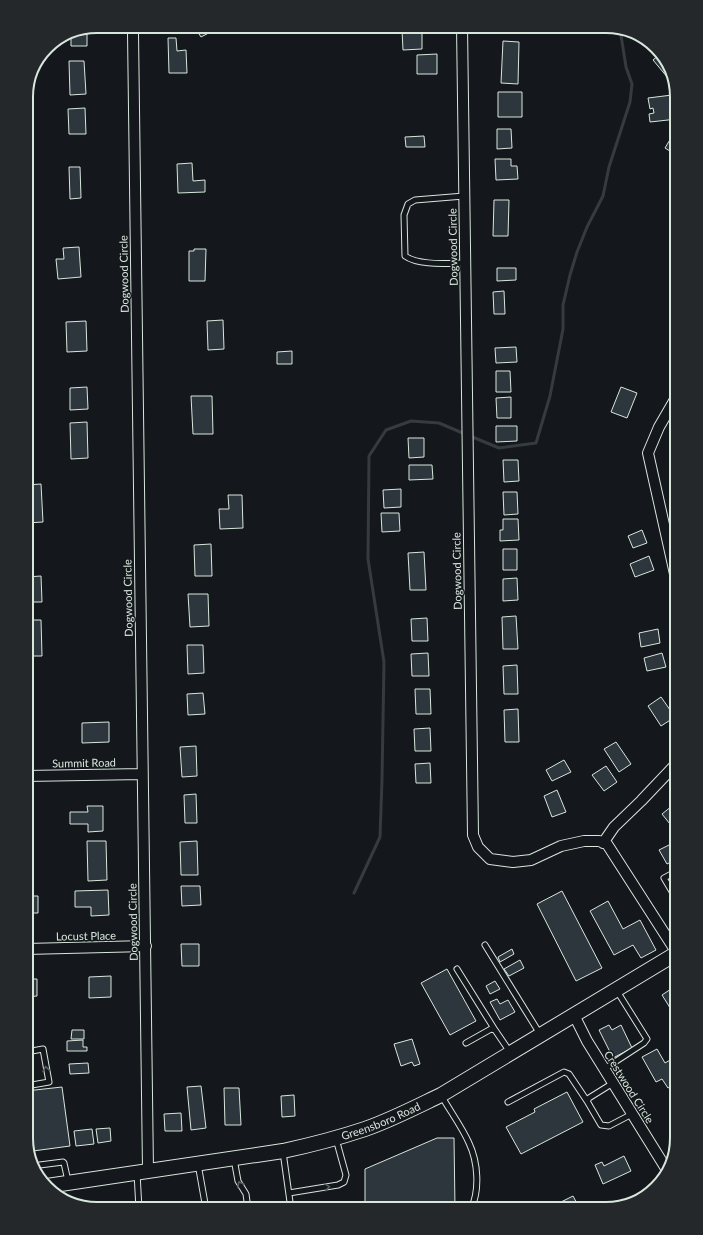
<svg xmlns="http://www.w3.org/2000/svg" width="703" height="1235" viewBox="0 0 703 1235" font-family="Lato,sans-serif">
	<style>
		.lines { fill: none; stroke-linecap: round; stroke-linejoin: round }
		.stream { stroke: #363b3e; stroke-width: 3 }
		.building { fill: #2c363c; stroke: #d8e6dc }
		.lane-casing { stroke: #d8e6dc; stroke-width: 7 }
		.street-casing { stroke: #d8e6dc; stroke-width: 12 }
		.secondary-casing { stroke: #d8e6dc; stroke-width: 16 }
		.lane { stroke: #14181c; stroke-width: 5 }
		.street { stroke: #14181c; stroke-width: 10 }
		.secondary { stroke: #14181c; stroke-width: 14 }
		.oneway { stroke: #59605f }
		.labels { text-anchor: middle; stroke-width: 3; stroke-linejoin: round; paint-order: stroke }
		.street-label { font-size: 11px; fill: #d8e6dc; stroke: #14181c }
		.rim { fill: none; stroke: #d8e6dc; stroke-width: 2 }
	</style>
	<rect width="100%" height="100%" fill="#14181c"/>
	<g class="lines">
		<!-- stream -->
		<path class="stream" d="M 470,436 L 499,448 L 536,443 L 550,396 L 563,329 L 563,305 L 570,275 L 577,252 L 587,227 L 603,196 L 609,167 L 630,102 L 632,84 L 626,67 L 620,29
			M 354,893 L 380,837 L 382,780 L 384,662 L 368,559 L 369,456 L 386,430 L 411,421 L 439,423 L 465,434"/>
	</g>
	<!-- building -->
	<path class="building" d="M 194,26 L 222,26 L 201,37 Z
		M 87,28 L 87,46 L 71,46 L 71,31 Z
		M 422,29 L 422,49 L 403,50 L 402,30 Z
		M 168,38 L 176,38 L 177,51 L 186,50 L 187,73 L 169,73 Z
		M 503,41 L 519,42 L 518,84 L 501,83 Z
		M 437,54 L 437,74 L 417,74 L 417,55 Z
		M 660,54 L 670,66 L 672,75 L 668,78 L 653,60 Z
		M 69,61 L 84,61 L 86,94 L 70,95 Z
		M 498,92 L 522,92 L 522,117 L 498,117 Z
		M 672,95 L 673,103 L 677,102 L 677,119 L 650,122 L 649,114 L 654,113 L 653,108 L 650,109 L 648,98 Z
		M 85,108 L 86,134 L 69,134 L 68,109 Z
		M 677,128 L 677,152 L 675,150 L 673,153 L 665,148 Z
		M 497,129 L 511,129 L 512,148 L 497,149 Z
		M 424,136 L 425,147 L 406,147 L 405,137 Z
		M 495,159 L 511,159 L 511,166 L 517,166 L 518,179 L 496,180 Z
		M 192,163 L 193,181 L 205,180 L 205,192 L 178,193 L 177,164 Z
		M 69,167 L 80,167 L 81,198 L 70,199 Z
		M 494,200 L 509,200 L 508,236 L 493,236 Z
		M 79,247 L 81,277 L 58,279 L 56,259 L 64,259 L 63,248 Z
		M 194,249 L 206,249 L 205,281 L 189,281 L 189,251 L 194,251 Z
		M 497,268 L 516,268 L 516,280 L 497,281 Z
		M 504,291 L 505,314 L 494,314 L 493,292 Z
		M 223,320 L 224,349 L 208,350 L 207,321 Z
		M 86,321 L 87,351 L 67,352 L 66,322 Z
		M 516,347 L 517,362 L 496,363 L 495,348 Z
		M 292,351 L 292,364 L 277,364 L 277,352 Z
		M 496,371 L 510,371 L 511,392 L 496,392 Z
		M 87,387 L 88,409 L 70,410 L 70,388 Z
		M 621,387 L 637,393 L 627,418 L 611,412 Z
		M 191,396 L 212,396 L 213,434 L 193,434 Z
		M 511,397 L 511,418 L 497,418 L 496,398 Z
		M 87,422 L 88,458 L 71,459 L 70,423 Z
		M 496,426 L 517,426 L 517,441 L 496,442 Z
		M 408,438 L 424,438 L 424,457 L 409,458 Z
		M 503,460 L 518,460 L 519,481 L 504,482 Z
		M 409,465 L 432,465 L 433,479 L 409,480 Z
		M 41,484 L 43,522 L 26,523 L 26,485 Z
		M 401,489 L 401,507 L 384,508 L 383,490 Z
		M 503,492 L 517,492 L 518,514 L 504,515 Z
		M 228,495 L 242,495 L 243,528 L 220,529 L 219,509 L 229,509 Z
		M 381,513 L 399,513 L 400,531 L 382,532 Z
		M 503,519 L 518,519 L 519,540 L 500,541 L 500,530 L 503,530 Z
		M 642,530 L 647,543 L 633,548 L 628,536 Z
		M 211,544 L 212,576 L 195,576 L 194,545 Z
		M 503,549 L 517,549 L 517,570 L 503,570 Z
		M 424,552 L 426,590 L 410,590 L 408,553 Z
		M 649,556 L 654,570 L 635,577 L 630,564 Z
		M 41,576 L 42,602 L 26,602 L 26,577 Z
		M 517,578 L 518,600 L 503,601 L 503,579 Z
		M 188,594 L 208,594 L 209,626 L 190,627 Z
		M 516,616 L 518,649 L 503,649 L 502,617 Z
		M 427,618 L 428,641 L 412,641 L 411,619 Z
		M 26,620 L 41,620 L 42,656 L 26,656 Z
		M 658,629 L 660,643 L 641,647 L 639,633 Z
		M 187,645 L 203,645 L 204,673 L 188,674 Z
		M 428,653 L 429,676 L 412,676 L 411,654 Z
		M 662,653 L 666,667 L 647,671 L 644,658 Z
		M 517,665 L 518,694 L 504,694 L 503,666 Z
		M 415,689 L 430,689 L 431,714 L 416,714 Z
		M 203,693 L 205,714 L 188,715 L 187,694 Z
		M 661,697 L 675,717 L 661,726 L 648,706 Z
		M 518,709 L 519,742 L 505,742 L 504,710 Z
		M 109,722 L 109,742 L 82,743 L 82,723 Z
		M 430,728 L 431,751 L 415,751 L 414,729 Z
		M 26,729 L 32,729 L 33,744 L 26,744 Z
		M 616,742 L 631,764 L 619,772 L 604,749 Z
		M 196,746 L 197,776 L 182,777 L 180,747 Z
		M 564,760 L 571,772 L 552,781 L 546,770 Z
		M 430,763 L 431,783 L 416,783 L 415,764 Z
		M 606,766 L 617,782 L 604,791 L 592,775 Z
		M 557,790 L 566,812 L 552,817 L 544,796 Z
		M 196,794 L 197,823 L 185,823 L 184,795 Z
		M 87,806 L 103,806 L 103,831 L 88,832 L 88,824 L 70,824 L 70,812 L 88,812 Z
		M 672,806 L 677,812 L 677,818 L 670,824 L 662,814 Z
		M 26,809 L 31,809 L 32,825 L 26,825 Z
		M 87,841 L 106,841 L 107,880 L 88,881 Z
		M 197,841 L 198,875 L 181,875 L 180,842 Z
		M 677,841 L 677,859 L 667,864 L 659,850 Z
		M 181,886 L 200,886 L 201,905 L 182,906 Z
		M 108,890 L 109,915 L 91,916 L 91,907 L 75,907 L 75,891 Z
		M 562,891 L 602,968 L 576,981 L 537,904 Z
		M 26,896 L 38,896 L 38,913 L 26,913 Z
		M 608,901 L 623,929 L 640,920 L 656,950 L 641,958 L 633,945 L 614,955 L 590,911 Z
		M 181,944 L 199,944 L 199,966 L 182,966 Z
		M 512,949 L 514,954 L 500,962 L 498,957 Z
		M 520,960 L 524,968 L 509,976 L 504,969 Z
		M 447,969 L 476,1021 L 450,1035 L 421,983 Z
		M 111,976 L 111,997 L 89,998 L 89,977 Z
		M 26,979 L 37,979 L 37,996 L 26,997 Z
		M 495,981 L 500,989 L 490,994 L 486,986 Z
		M 677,985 L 677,1019 L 662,995 Z
		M 497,999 L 500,1004 L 508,1000 L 515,1012 L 500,1020 L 490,1002 Z
		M 609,1025 L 612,1030 L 621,1025 L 632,1048 L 613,1058 L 599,1030 Z
		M 72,1030 L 84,1030 L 84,1039 L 71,1039 Z
		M 412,1039 L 420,1064 L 414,1066 L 412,1062 L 401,1066 L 394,1044 Z
		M 83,1040 L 83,1047 L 87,1047 L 87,1051 L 67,1051 L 67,1041 Z
		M 657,1049 L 665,1063 L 677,1056 L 677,1070 L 671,1073 L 677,1083 L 668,1088 L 662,1079 L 656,1082 L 642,1057 Z
		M 88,1063 L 89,1073 L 70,1074 L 69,1064 Z
		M 201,1086 L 206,1128 L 191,1130 L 187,1087 Z
		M 62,1087 L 70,1146 L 33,1151 L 26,1091 Z
		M 224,1088 L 239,1088 L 241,1125 L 225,1125 Z
		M 567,1092 L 583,1122 L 521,1154 L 506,1127 L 535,1112 L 534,1109 Z
		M 294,1095 L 295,1116 L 282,1117 L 281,1096 Z
		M 181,1113 L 182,1131 L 165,1131 L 164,1114 Z
		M 110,1128 L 111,1141 L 98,1143 L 96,1129 Z
		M 92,1129 L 94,1144 L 76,1146 L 74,1131 Z
		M 437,1138 L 454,1138 L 455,1209 L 365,1209 L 365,1169 Z
		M 624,1156 L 631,1171 L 603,1184 L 595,1165 L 602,1162 L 604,1166 Z
		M 573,1196 L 580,1209 L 564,1209 L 561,1202 Z
		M 341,1202 L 342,1209 L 317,1209 L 317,1206 Z"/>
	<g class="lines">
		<defs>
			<path id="lane" d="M 464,196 L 415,200 L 408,204 L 404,215 L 405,256 C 419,266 448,263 465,263
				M 677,900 L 664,878 L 677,871
				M 485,945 L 540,1034
				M 457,969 L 495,1030
				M 466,1043 L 491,1029 L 495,1030 L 510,1052
				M 604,1069 L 644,1043 L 647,1039 L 617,991
				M 613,1083 L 589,1098 L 587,1101 L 601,1125 L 609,1126 L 632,1114
				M 26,1086 L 49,1082 L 43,1049 L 26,1052
				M 441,1095 C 450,1111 462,1127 469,1143 C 478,1162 480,1190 471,1209
				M 508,1102 L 564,1072 L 569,1074 L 587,1101
				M 26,1134 L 29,1153
				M 283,1152 L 291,1209
				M 234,1159 L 238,1181 L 246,1194 L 248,1209
				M 198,1164 L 206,1209
				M 32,1166 L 63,1162 L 64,1163 L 68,1181
				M 137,1173 L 139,1209
				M 57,1185 L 59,1198
				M 289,1193 L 338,1185 L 344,1182 L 346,1175 L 336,1139
				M 157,1209 L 183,1205"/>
			<path id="street" d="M 136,26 L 133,33 L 148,1170
				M 462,26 L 473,835 L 478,847 L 490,859 L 513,862 L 531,860 L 561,846 L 584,841 L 599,841 L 607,844 L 677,953
				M 677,583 L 648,453 L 659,427 L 677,396
				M 26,776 L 142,774
				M 603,843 L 614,827 L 641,801 L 677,763
				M 26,949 L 146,946
				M 574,1015 L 587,1041 L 667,1170"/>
			<g id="secondary">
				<path id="s1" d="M 47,1186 L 283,1151 C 311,1145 338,1138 365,1129 C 391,1120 416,1107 441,1095 L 677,953"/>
			</g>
		</defs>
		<!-- lane casing -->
		<use href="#lane" class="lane-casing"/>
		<!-- street casing -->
		<use href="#street" class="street-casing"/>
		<!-- secondary casing -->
		<use href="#secondary" class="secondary-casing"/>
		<!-- lane -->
		<use href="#lane" class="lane"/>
		<!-- street -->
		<use href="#street" class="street"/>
		<!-- secondary -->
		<use href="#secondary" class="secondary"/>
	</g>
	<!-- one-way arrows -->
	<defs><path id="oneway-chevron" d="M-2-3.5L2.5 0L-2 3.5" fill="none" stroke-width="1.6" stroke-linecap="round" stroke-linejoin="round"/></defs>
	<g class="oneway">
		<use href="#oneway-chevron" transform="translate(46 1069) rotate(-101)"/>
		<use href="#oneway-chevron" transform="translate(240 1184) rotate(-117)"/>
		<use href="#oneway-chevron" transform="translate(327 1187) rotate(-9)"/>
	</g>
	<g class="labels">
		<!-- street labels -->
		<g class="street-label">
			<text transform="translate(453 247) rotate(-91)" y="4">Dogwood Circle</text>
			<text transform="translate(124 274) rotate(-91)" y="4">Dogwood Circle</text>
			<text transform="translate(457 571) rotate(-91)" y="4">Dogwood Circle</text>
			<text transform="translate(128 598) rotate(-91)" y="4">Dogwood Circle</text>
			<text transform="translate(84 763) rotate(-1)" y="4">Summit Road</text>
			<text transform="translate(133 922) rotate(-91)" y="4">Dogwood Circle</text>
			<text transform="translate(86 936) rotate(-1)" y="4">Locust Place</text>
			<text transform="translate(629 1087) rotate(58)" y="4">Crestwood Circle</text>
			<text dy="4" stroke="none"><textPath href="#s1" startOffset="341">Greensboro Road</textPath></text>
		</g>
	</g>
	<!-- crop -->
	<path d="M0 0H703V1235H0ZM97 33H606A64 64 0 0 1 670 97V1138A64 64 0 0 1 606 1202H97A64 64 0 0 1 33 1138V97A64 64 0 0 1 97 33Z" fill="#24282b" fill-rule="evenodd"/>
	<path class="rim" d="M97 33H606A64 64 0 0 1 670 97V1138A64 64 0 0 1 606 1202H97A64 64 0 0 1 33 1138V97A64 64 0 0 1 97 33Z"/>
</svg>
